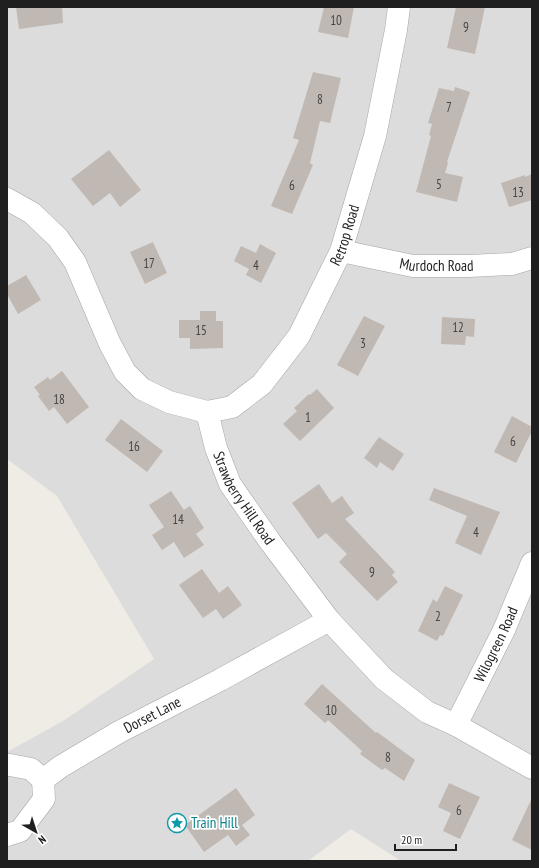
<svg xmlns="http://www.w3.org/2000/svg" width="539" height="868" viewBox="0 0 539 868" font-family="'PT Sans Narrow',sans-serif">
	<style>
		.residential { fill: #dddcdc }
		.building { fill: #c0b8b2 }
		.lines { fill: none; stroke-linecap: round; stroke-linejoin: round }
		.minor-casing { stroke: #a6a6a6; stroke-width: 23 }
		.minor { stroke: #fff; stroke-width: 22 }
		.labels { text-anchor: middle; stroke-width: 3.5; stroke-linejoin: round; paint-order: stroke }
		.number-label { font-size: 13px; fill: #474544 }
		.street-label { font-size: 15px; fill: #1f1f1f; stroke: #fff }
		.culture-label { font-size: 15px; fill: #0d838f; stroke: #fff; text-anchor: start }
	</style>
	<rect width="100%" height="100%" fill="#efece5"/>
	<!-- residential -->
	<path class="residential" d="M 7,7 L 532,7 L 532,861 L 401,861 L 351,829 L 308,861 L 7,861 L 7,752 L 63,721 L 154,659 L 57,496 L 7,459 Z"/>
	<!-- building -->
	<path class="building" d="M 16,7 L 62,7 L 63,23 L 19,29 Z
		M 324,7 L 354,7 L 348,38 L 318,32 Z
		M 456,7 L 485,7 L 475,54 L 447,48 Z
		M 313,72 L 341,78 L 330,123 L 320,121 L 310,163 L 313,165 L 292,214 L 271,206 L 299,140 L 293,138 Z
		M 455,87 L 470,92 L 447,162 L 448,163 L 445,173 L 463,177 L 457,202 L 416,192 L 431,136 L 429,135 L 432,124 L 428,123 L 439,88 L 454,91 Z
		M 109,150 L 141,190 L 120,207 L 110,193 L 93,206 L 71,179 Z
		M 532,174 L 532,200 L 509,207 L 501,183 L 525,175 L 525,177 Z
		M 153,242 L 167,273 L 145,284 L 130,252 Z
		M 260,244 L 276,253 L 261,283 L 246,275 L 249,269 L 234,261 L 241,246 L 256,253 Z
		M 26,275 L 41,300 L 18,314 L 7,294 L 7,286 Z
		M 200,311 L 216,311 L 216,321 L 223,321 L 223,348 L 190,349 L 190,338 L 179,338 L 179,320 L 200,320 Z
		M 364,316 L 385,326 L 358,376 L 337,365 Z
		M 442,317 L 475,319 L 474,337 L 466,336 L 465,345 L 441,344 Z
		M 62,371 L 89,407 L 67,424 L 54,407 L 49,411 L 38,396 L 40,395 L 34,387 L 48,377 L 50,380 Z
		M 317,389 L 334,408 L 300,441 L 283,424 L 297,411 L 294,408 L 309,394 L 310,395 Z
		M 512,416 L 532,427 L 532,431 L 516,463 L 494,452 Z
		M 121,419 L 163,451 L 147,472 L 105,440 Z
		M 379,437 L 404,454 L 393,471 L 380,462 L 377,468 L 364,458 Z
		M 319,484 L 332,503 L 342,496 L 354,513 L 345,519 L 395,572 L 392,575 L 398,582 L 377,601 L 339,562 L 347,554 L 326,533 L 318,539 L 292,503 Z
		M 434,488 L 500,512 L 481,555 L 455,543 L 467,516 L 429,500 Z
		M 171,491 L 184,510 L 190,506 L 204,528 L 196,534 L 204,545 L 184,558 L 174,542 L 162,550 L 152,535 L 164,527 L 149,505 Z
		M 202,569 L 219,593 L 228,586 L 242,605 L 223,619 L 216,609 L 203,618 L 179,585 Z
		M 445,586 L 463,595 L 443,636 L 440,635 L 437,641 L 418,631 L 433,599 L 437,602 Z
		M 322,684 L 376,733 L 377,732 L 415,760 L 404,781 L 385,768 L 382,770 L 360,754 L 362,751 L 328,720 L 325,723 L 304,704 Z
		M 449,783 L 480,797 L 460,839 L 443,831 L 451,813 L 438,807 Z
		M 236,788 L 255,815 L 242,825 L 250,835 L 236,846 L 228,835 L 204,852 L 185,825 Z
		M 532,798 L 532,850 L 512,840 Z"/>
	<g class="lines">
		<defs>
			<g id="minor">
				<path id="s1" d="M 7,199 L 32,213 L 58,238 L 75,262 L 110,344 L 125,372 L 142,389 L 169,402 L 207,412 L 216,448 L 230,484 L 271,543 L 329,620 L 384,679 L 427,712 L 456,725 L 532,768"/>
				<path id="s2" d="M 341,251 L 413,266 L 469,266 L 512,264 L 532,258"/>
				<path id="s3" d="M 207,412 L 232,407 L 262,384 L 299,336 L 341,251 L 375,136 L 396,30 L 399,7"/>
				<path id="s4" d="M 456,725 L 504,630 L 532,563"/>
				<path d="M 7,765 L 10,765 L 31,769 L 43,780"/>
				<path id="s5" d="M 7,835 L 20,831 L 44,799 L 43,780 L 60,767 L 119,732 L 220,680 L 329,620"/>
			</g>
		</defs>
		<!-- minor casing -->
		<use href="#minor" class="minor-casing"/>
		<!-- minor -->
		<use href="#minor" class="minor"/>
	</g>
	<!-- icons -->
	<defs>
		<symbol id="sight-ring" viewBox="-11 -11 22 22"><circle r="9.5" fill="#fff" stroke="#0f9aa8" stroke-width="1.5"/><path d="M0-6L1.8-2.2L6-1.7L2.9 1.2L3.7 5.4L0 3.3L-3.7 5.4L-2.9 1.2L-6-1.7L-1.8-2.2Z" fill="#0f9aa8"/></symbol>
	</defs>
	<g fill-rule="evenodd">
		<use href="#sight-ring" x="166" y="812" width="22" height="22"/>
	</g>
	<g class="labels">
		<!-- number labels -->
		<g class="number-label">
			<text x="336" y="25">10</text>
			<text x="466" y="32">9</text>
			<text x="320" y="104">8</text>
			<text x="449" y="112">7</text>
			<text x="439" y="189">5</text>
			<text x="292" y="190">6</text>
			<text x="518" y="197">13</text>
			<text x="149" y="268">17</text>
			<text x="256" y="270">4</text>
			<text x="458" y="332">12</text>
			<text x="201" y="335">15</text>
			<text x="363" y="348">3</text>
			<text x="59" y="404">18</text>
			<text x="308" y="422">1</text>
			<text x="513" y="446">6</text>
			<text x="134" y="451">16</text>
			<text x="178" y="524">14</text>
			<text x="476" y="537">4</text>
			<text x="372" y="577">9</text>
			<text x="438" y="621">2</text>
			<text x="331" y="715">10</text>
			<text x="388" y="762">8</text>
			<text x="459" y="815">6</text>
		</g>
		<!-- street labels -->
		<g class="street-label">
			<text dy="5" stroke="none"><textPath href="#s3" startOffset="235">Retrop Road</textPath></text>
			<text dy="5" stroke="none"><textPath href="#s2" startOffset="97">Murdoch Road</textPath></text>
			<text dy="5" stroke="none"><textPath href="#s1" startOffset="403">Strawberry Hill Road</textPath></text>
			<text dy="5" stroke="none"><textPath href="#s4" startOffset="90">Wilogreen Road</textPath></text>
			<text dy="5" stroke="none"><textPath href="#s5" startOffset="200">Dorset Lane</textPath></text>
		</g>
		<!-- culture labels -->
		<g class="culture-label">
			<text x="191" y="828">Train Hill</text>
		</g>
	</g>
	<!-- border -->
	<rect width="539" height="868" fill="none" stroke="#1f1f1f" stroke-width="16"/>
	<!-- north arrow -->
	<g transform="translate(36 832) rotate(141)" stroke="#ffffff" stroke-width="3" paint-order="stroke">
	<path d="M0-3L7 15L0 10L-7 15Z" fill="#1f1f1f"/>
	<text y="-6" font-size="11" font-weight="bold" text-anchor="middle" fill="#1f1f1f">N</text>
	</g>
	<!-- scale -->
	<path d="M395 844v6h61v-6" fill="none" stroke="#1f1f1f" stroke-width="2"/>
	<text x="401" y="844" font-size="12" fill="#1f1f1f" stroke="#ffffff" stroke-width="3" paint-order="stroke">20 m</text>
</svg>
